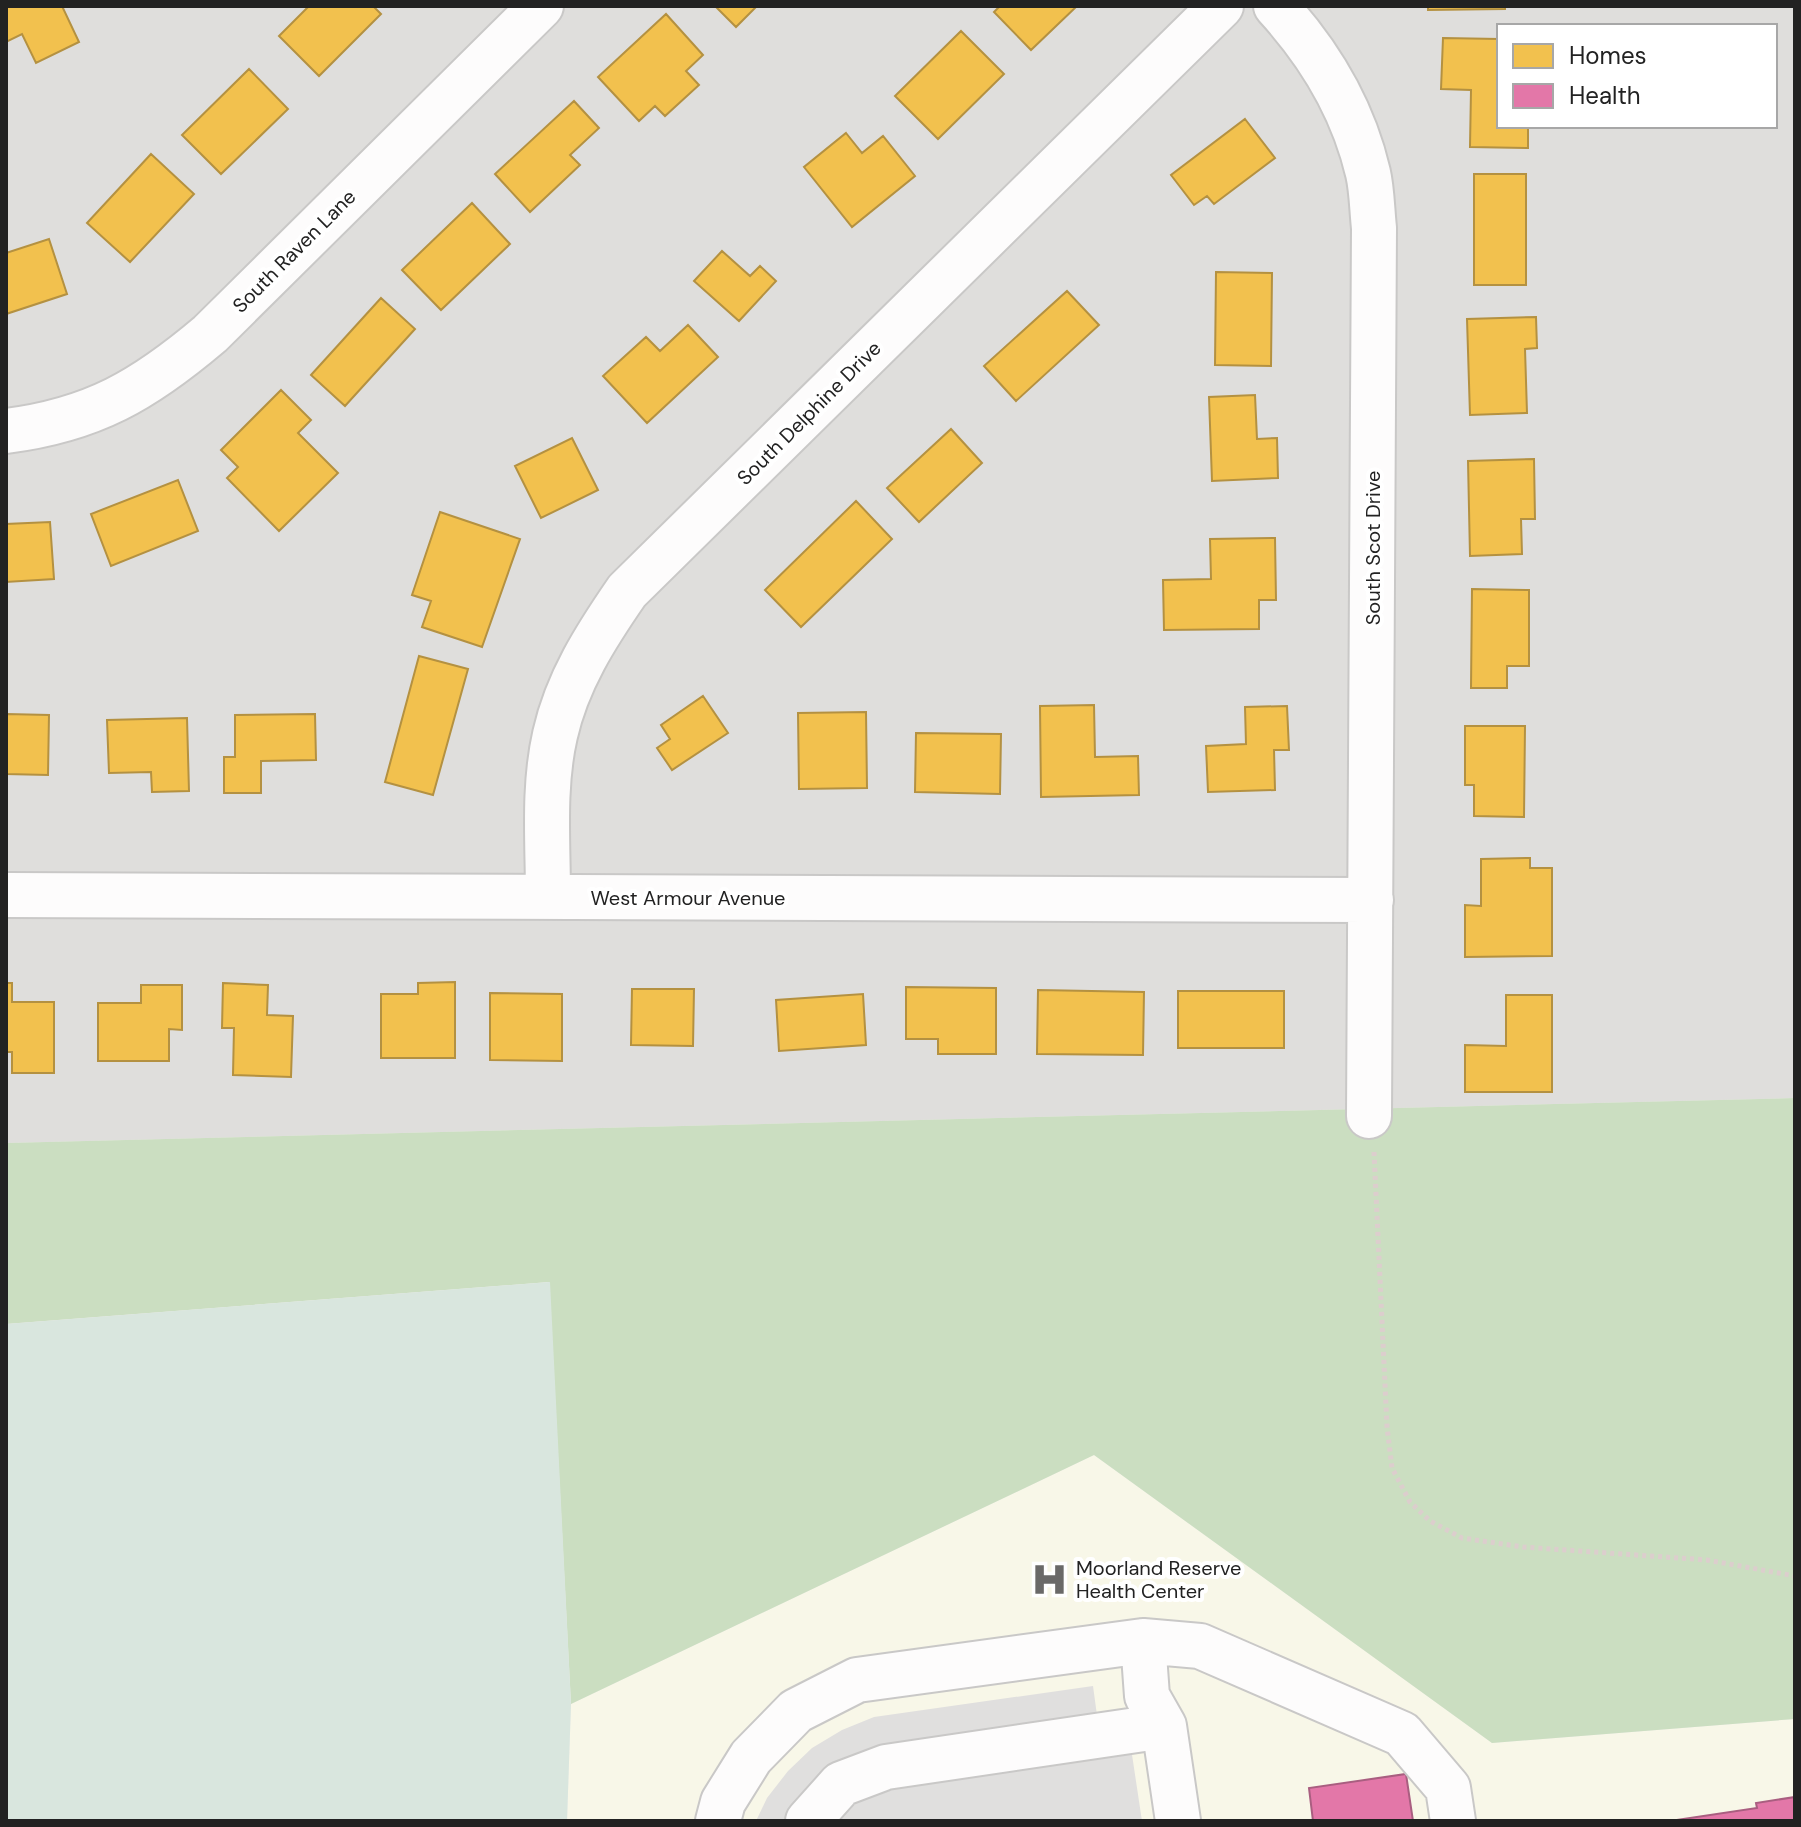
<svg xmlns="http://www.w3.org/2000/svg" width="1801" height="1827" viewBox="0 0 1801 1827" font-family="'DM Sans',sans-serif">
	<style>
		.residential { fill: #dfdedc; fill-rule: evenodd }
		.education { fill: #f8f7e8 }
		.forest { fill: #cbdec1 }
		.wetland { fill: #d9e6de }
		.parking { fill: #e0dfde }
		.homes { fill: #f2c14e; stroke: #b49141; stroke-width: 2 }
		.health { fill: #e377a8; stroke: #a95e80; stroke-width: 2 }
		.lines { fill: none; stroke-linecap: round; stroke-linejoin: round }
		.minor-casing { stroke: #c9c8c7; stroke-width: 48 }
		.path { stroke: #dccecd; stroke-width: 5; stroke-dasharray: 4 4; stroke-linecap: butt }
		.minor { stroke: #fdfcfc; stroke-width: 44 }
		.labels { text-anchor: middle; stroke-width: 8; stroke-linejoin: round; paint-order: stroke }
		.street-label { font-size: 20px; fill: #222; stroke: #fff }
		.poi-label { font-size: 20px; fill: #222; stroke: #fff; text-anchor: start }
	</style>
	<rect width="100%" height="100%" fill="#f0eeeb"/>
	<!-- residential -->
	<path class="residential" d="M 6,6 L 1795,6 L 1795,1098 L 6,1143 ZM 1499,26 L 1775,26 L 1775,126 L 1499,126 Z"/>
	<!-- education -->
	<path class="education" d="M 1094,1455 L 1492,1743 L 1795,1719 L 1795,1821 L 567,1821 L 571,1704 Z"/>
	<!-- forest -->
	<path class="forest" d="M 1795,1098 L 1795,1719 L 1492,1743 L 1094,1455 L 571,1704 L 549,1282 L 6,1324 L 6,1143 Z"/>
	<!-- wetland -->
	<path class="wetland" d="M 550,1282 L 571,1704 L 567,1821 L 6,1821 L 6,1324 Z"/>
	<!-- parking -->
	<path class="parking" d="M 1093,1686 L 1102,1752 L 1131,1748 L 1142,1821 L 756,1821 L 767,1798 L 788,1771 L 812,1748 L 842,1730 L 874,1717 Z"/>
	<!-- homes -->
	<path class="homes" d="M 6,6 L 62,6 L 79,42 L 36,63 L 22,34 L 6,42 Z
		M 309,6 L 373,6 L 381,14 L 319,76 L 279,36 Z
		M 715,6 L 757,6 L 736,27 Z
		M 1000,6 L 1077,6 L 1031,50 L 994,12 Z
		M 1428,6 L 1505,6 L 1505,9 L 1428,10 Z
		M 666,14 L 703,55 L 686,71 L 699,85 L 665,116 L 655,106 L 639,121 L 598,77 Z
		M 961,31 L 1004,74 L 938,139 L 895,96 Z
		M 1443,38 L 1499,39 L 1499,126 L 1528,126 L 1528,148 L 1470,147 L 1471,90 L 1441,89 Z
		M 249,69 L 288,109 L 221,174 L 182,135 Z
		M 574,101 L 599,128 L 570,155 L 580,165 L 530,212 L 495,174 Z
		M 1245,119 L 1275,158 L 1214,204 L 1207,196 L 1194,205 L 1171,175 Z
		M 846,133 L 862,153 L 883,136 L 915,176 L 852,227 L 804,167 Z
		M 151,154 L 194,194 L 130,262 L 87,223 Z
		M 1474,174 L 1526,174 L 1526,285 L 1474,285 Z
		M 472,203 L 510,244 L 441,310 L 402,270 Z
		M 49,239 L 67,294 L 6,314 L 6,253 Z
		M 722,251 L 750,276 L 760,266 L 776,281 L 739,321 L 694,281 Z
		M 1216,272 L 1272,273 L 1271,366 L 1215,365 Z
		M 1067,291 L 1099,325 L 1016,401 L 984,366 Z
		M 381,298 L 415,329 L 345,406 L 311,375 Z
		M 1536,317 L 1537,348 L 1525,349 L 1527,413 L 1470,415 L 1467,319 Z
		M 688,325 L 718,357 L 647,423 L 603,376 L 646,337 L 660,351 Z
		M 281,390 L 311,420 L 298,433 L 338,473 L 279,531 L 227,478 L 238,467 L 221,450 Z
		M 1255,395 L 1257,439 L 1277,438 L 1278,478 L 1212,481 L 1209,397 Z
		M 951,429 L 982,463 L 919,522 L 887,488 Z
		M 572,438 L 598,490 L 541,518 L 515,466 Z
		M 1534,459 L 1535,519 L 1521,519 L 1522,554 L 1470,556 L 1468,461 Z
		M 178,480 L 198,531 L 111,566 L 91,514 Z
		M 856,501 L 892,539 L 801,627 L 765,590 Z
		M 440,512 L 520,539 L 482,647 L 422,627 L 431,601 L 412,595 Z
		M 50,522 L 54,579 L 6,582 L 6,524 Z
		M 1275,538 L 1276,600 L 1259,600 L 1259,629 L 1164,630 L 1163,580 L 1211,579 L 1210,539 Z
		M 1472,589 L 1529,590 L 1529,666 L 1507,666 L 1507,688 L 1471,688 Z
		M 419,656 L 468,669 L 433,795 L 385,782 Z
		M 703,696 L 728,733 L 672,770 L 657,748 L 670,739 L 661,725 Z
		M 1094,705 L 1095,757 L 1138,756 L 1139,795 L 1041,797 L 1040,706 Z
		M 1287,706 L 1289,750 L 1274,750 L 1275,790 L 1208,792 L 1206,746 L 1246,744 L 1245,707 Z
		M 866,712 L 867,788 L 799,789 L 798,713 Z
		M 6,714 L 49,715 L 48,775 L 6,774 Z
		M 315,714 L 316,760 L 261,761 L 261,793 L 224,793 L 224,757 L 235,757 L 235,715 Z
		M 187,718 L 189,791 L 152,792 L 151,772 L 109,773 L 107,720 Z
		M 1465,726 L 1525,726 L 1524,817 L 1474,816 L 1474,785 L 1465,785 Z
		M 916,733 L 1001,734 L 1000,794 L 915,792 Z
		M 1530,858 L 1530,868 L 1552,868 L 1552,956 L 1465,957 L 1465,905 L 1481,906 L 1481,859 Z
		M 455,982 L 455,1058 L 381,1058 L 381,994 L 418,994 L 418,983 Z
		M 6,983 L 12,983 L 12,1002 L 54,1002 L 54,1073 L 12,1073 L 12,1052 L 6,1052 Z
		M 223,983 L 268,985 L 267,1015 L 293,1016 L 291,1077 L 233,1075 L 234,1028 L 222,1028 Z
		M 141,985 L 182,985 L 182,1030 L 169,1029 L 169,1061 L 98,1061 L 98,1003 L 141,1003 Z
		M 906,987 L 996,988 L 996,1054 L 938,1054 L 938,1039 L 906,1039 Z
		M 632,989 L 694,989 L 693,1046 L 631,1045 Z
		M 1038,990 L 1144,992 L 1143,1055 L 1037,1054 Z
		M 1178,991 L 1284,991 L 1284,1048 L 1178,1048 Z
		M 490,993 L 562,994 L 562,1061 L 490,1060 Z
		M 863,994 L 866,1045 L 779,1051 L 776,1000 Z
		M 1506,995 L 1552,995 L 1552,1092 L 1465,1092 L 1465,1045 L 1506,1046 Z"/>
	<!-- health -->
	<path class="health" d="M 1406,1774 L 1413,1821 L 1313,1821 L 1309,1788 Z
		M 1795,1797 L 1795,1821 L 1670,1821 L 1757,1808 L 1756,1803 Z"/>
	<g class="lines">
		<defs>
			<path id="minor" d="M 1276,6 C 1320,54 1353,109 1368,173 C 1372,190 1372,210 1374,228 L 1369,1116
				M 6,431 C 93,420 144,390 210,334 L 541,6
				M 6,895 L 1371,900
				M 548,896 C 548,843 543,787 555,735 C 567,681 596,636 627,591 L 1221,6
				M 1143,1641 L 1200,1646 L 1402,1734 L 1448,1788 L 1453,1821
				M 718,1821 L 723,1802 L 751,1757 L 796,1711 L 857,1680 L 1143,1641 L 1147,1696 L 1164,1726 L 1178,1821
				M 808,1821 L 841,1784 L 886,1767 L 1164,1726"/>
		</defs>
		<!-- minor casing -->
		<use href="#minor" class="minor-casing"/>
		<!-- path -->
		<path class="path" d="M 1374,1152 L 1387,1427 L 1392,1468 L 1410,1502 L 1430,1521 L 1462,1538 L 1523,1547 L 1707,1560 L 1795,1576"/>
		<!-- minor -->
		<use href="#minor" class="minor"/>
	</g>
	<!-- icons -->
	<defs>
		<symbol id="hospital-bare" viewBox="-9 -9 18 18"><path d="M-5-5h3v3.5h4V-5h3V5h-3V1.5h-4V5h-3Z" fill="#6a6968" stroke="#fff" stroke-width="2.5" paint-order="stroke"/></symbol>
	</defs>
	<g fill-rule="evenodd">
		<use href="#hospital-bare" x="1024" y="1554" width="51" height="51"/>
	</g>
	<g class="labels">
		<!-- street labels -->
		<g class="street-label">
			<text transform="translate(294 251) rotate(-45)" y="7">South Raven Lane</text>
			<text transform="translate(809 413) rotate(-45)" y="7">South Delphine Drive</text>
			<text transform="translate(1373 548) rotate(-90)" y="7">South Scot Drive</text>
			<text x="688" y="905">West Armour Avenue</text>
		</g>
		<!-- poi labels -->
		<g class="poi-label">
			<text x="1076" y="1575">Moorland Reserve<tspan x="1076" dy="23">Health Center</tspan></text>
		</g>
	</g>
	<!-- border -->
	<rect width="1801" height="1827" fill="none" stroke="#222222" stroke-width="16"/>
	<!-- legend -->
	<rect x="1497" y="24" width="280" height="104" fill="#ffffff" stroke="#a7a7a7" stroke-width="2"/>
	<rect x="1513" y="44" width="40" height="24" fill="#f2c14e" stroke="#a7a7a7" stroke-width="2"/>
	<text x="1569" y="64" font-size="24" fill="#222222">Homes</text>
	<rect x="1513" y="84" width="40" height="24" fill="#e377a8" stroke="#a7a7a7" stroke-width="2"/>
	<text x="1569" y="104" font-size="24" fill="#222222">Health</text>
</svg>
